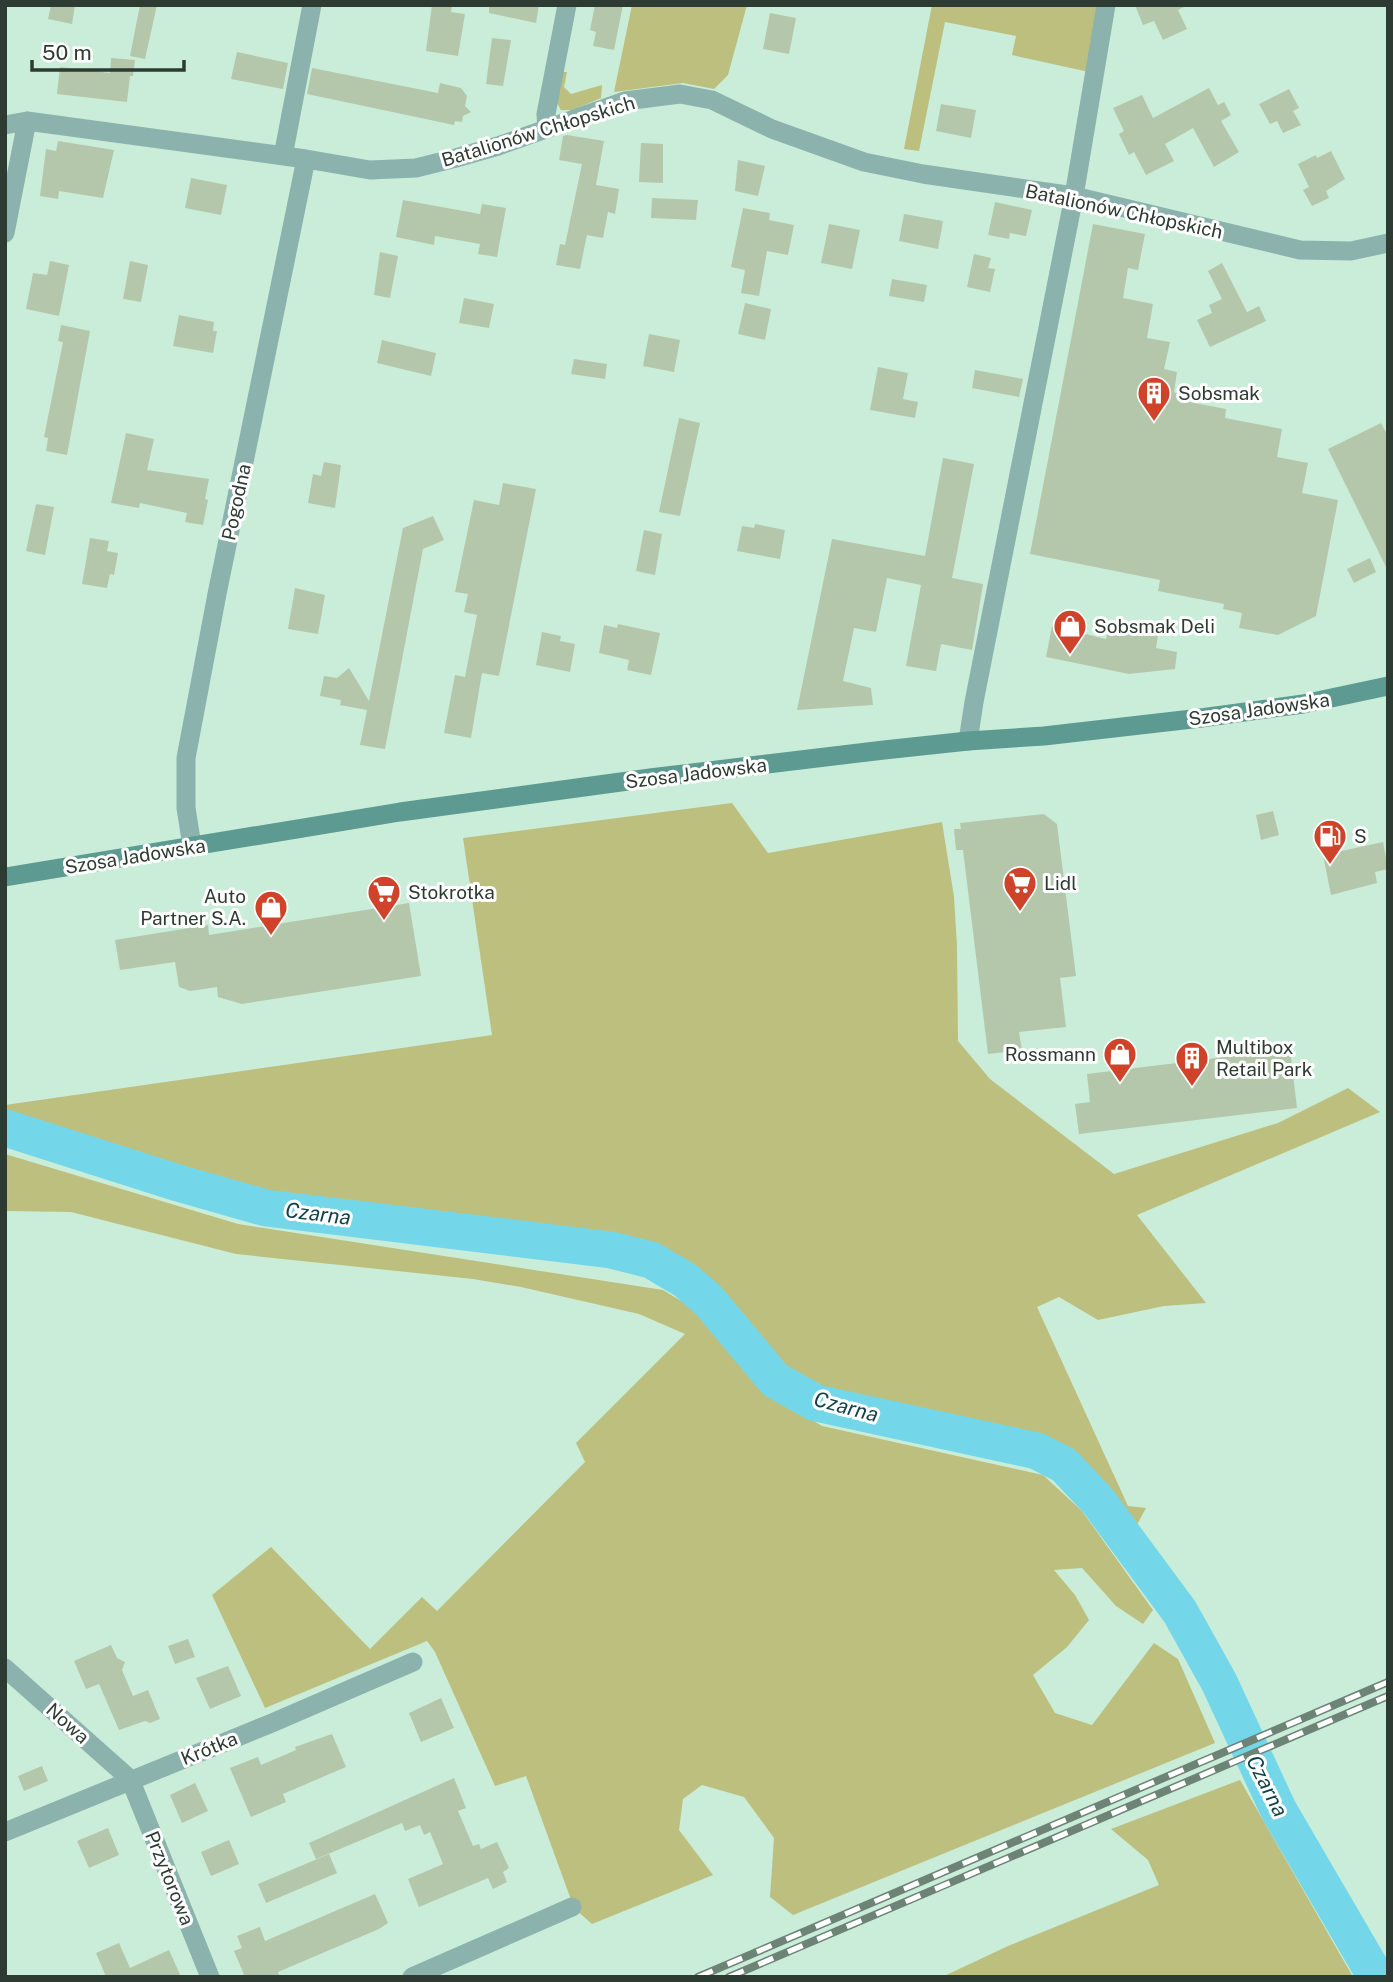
<svg xmlns="http://www.w3.org/2000/svg" width="1393" height="1982" viewBox="0 0 1393 1982" font-family="'Public Sans',sans-serif">
	<style>
		.green { fill: #bdbf7e }
		.lines { fill: none; stroke-linecap: round; stroke-linejoin: round }
		.river { stroke: #74d7e9; stroke-width: 37 }
		.building { fill: #b4c7aa }
		.minor { stroke: #8bb2ad; stroke-width: 19 }
		.secondary { stroke: #5c9a92; stroke-width: 19 }
		.rail-casing { stroke: #6c8376; stroke-width: 8 }
		.rail { stroke: #fff; stroke-width: 5; stroke-dasharray: 16; stroke-linecap: butt }
		.labels { text-anchor: middle; stroke-width: 6; stroke-linejoin: round; paint-order: stroke }
		.street-label { font-size: 19px; fill: #2d3b33; stroke: #fff }
		.poi-label { font-size: 19px; fill: #2d3b33; stroke: #fff; text-anchor: start }
		.water-label { font-size: 21px; font-style: italic; fill: #103f47; stroke: #fff }
	</style>
	<rect width="100%" height="100%" fill="#caedd9"/>
	<!-- green -->
	<path class="green" d="M 632,5 L 747,5 L 728,75 L 714,89 L 683,83 L 614,92 Z
		M 932,5 L 1097,5 L 1089,72 L 1012,55 L 1016,36 L 945,22 L 919,151 L 904,149 Z
		M 562,72 L 567,72 L 564,87 L 571,94 L 602,85 L 601,98 L 573,110 L 561,110 L 557,103 Z
		M 732,803 L 768,853 L 942,822 L 954,897 L 957,946 L 958,1041 L 990,1079 L 1114,1174 L 1278,1123 L 1348,1088 L 1380,1112 L 1137,1215 L 1206,1303 L 1164,1306 L 1098,1320 L 1059,1297 L 1037,1307 L 1128,1506 L 1146,1508 L 1132,1534 L 1072,1458 L 1047,1442 L 820,1392 L 787,1374 L 726,1299 L 694,1273 L 657,1251 L 614,1240 L 268,1198 L 5,1120 L 5,1105 L 492,1035 L 463,838 Z
		M 5,1154 L 238,1224 L 663,1290 L 706,1316 L 783,1402 L 822,1426 L 1043,1475 L 1082,1511 L 1153,1610 L 1143,1624 L 1116,1606 L 1082,1568 L 1054,1570 L 1075,1595 L 1089,1620 L 1067,1647 L 1033,1675 L 1055,1713 L 1092,1725 L 1154,1643 L 1178,1659 L 1215,1743 L 793,1915 L 770,1897 L 774,1838 L 744,1797 L 702,1785 L 683,1799 L 679,1830 L 713,1875 L 592,1924 L 574,1908 L 526,1776 L 495,1786 L 435,1652 L 427,1641 L 265,1708 L 212,1595 L 271,1547 L 370,1649 L 422,1597 L 437,1611 L 585,1462 L 576,1443 L 685,1334 L 639,1314 L 521,1287 L 473,1279 L 236,1254 L 71,1212 L 5,1211 Z
		M 1240,1780 L 1353,1977 L 942,1977 L 1008,1946 L 1159,1885 L 1148,1860 L 1111,1829 Z"/>
	<g class="lines">
		<!-- river -->
		<path class="river" d="M 5,1128 L 178,1183 L 266,1208 L 611,1250 L 651,1260 L 685,1280 L 709,1301 L 775,1380 L 816,1403 L 1037,1451 L 1064,1465 L 1098,1501 L 1180,1612 L 1219,1682 L 1278,1809 L 1376,1977"/>
	</g>
	<!-- building -->
	<path class="building" d="M 51,5 L 75,5 L 72,24 L 48,19 Z
		M 140,5 L 157,5 L 145,59 L 130,56 Z
		M 432,5 L 452,5 L 451,12 L 465,14 L 458,56 L 426,51 Z
		M 489,5 L 539,5 L 536,23 L 489,13 Z
		M 595,5 L 623,5 L 614,50 L 593,46 L 596,32 L 590,30 Z
		M 1135,5 L 1188,5 L 1178,10 L 1187,29 L 1163,40 L 1154,21 L 1143,25 Z
		M 770,13 L 796,18 L 789,54 L 763,49 Z
		M 492,38 L 511,40 L 503,86 L 486,84 Z
		M 237,52 L 288,63 L 283,89 L 231,79 Z
		M 111,58 L 135,60 L 133,76 L 130,76 L 127,102 L 57,94 L 60,67 L 110,73 Z
		M 312,68 L 438,93 L 440,83 L 461,88 L 467,96 L 465,106 L 471,112 L 463,116 L 462,122 L 455,121 L 454,125 L 307,94 Z
		M 1209,88 L 1218,105 L 1224,102 L 1231,115 L 1221,121 L 1239,152 L 1214,167 L 1193,128 L 1165,144 L 1174,161 L 1146,175 L 1134,152 L 1129,155 L 1119,134 L 1124,131 L 1113,108 L 1142,95 L 1153,118 Z
		M 1289,89 L 1299,108 L 1293,111 L 1301,125 L 1283,133 L 1277,121 L 1270,124 L 1259,104 Z
		M 941,104 L 976,110 L 971,138 L 936,131 Z
		M 567,135 L 604,141 L 596,185 L 619,189 L 615,214 L 608,212 L 603,238 L 587,235 L 580,269 L 556,265 L 560,244 L 565,245 L 582,164 L 559,160 L 563,136 Z
		M 58,141 L 114,150 L 103,198 L 59,191 L 58,199 L 40,196 L 46,149 L 56,151 Z
		M 641,143 L 663,144 L 663,183 L 639,182 Z
		M 1331,151 L 1345,179 L 1326,191 L 1329,198 L 1312,206 L 1303,190 L 1309,187 L 1298,164 L 1316,155 L 1317,158 Z
		M 738,160 L 765,166 L 758,196 L 735,191 Z
		M 191,178 L 227,185 L 221,215 L 185,208 Z
		M 652,198 L 698,200 L 696,220 L 651,218 Z
		M 403,200 L 480,214 L 482,204 L 506,208 L 497,257 L 478,254 L 480,244 L 435,236 L 434,245 L 396,237 Z
		M 995,202 L 1032,210 L 1026,236 L 1010,233 L 1009,239 L 988,235 Z
		M 743,208 L 770,213 L 769,220 L 794,225 L 788,255 L 767,251 L 759,296 L 741,293 L 745,270 L 731,267 Z
		M 904,214 L 943,221 L 938,249 L 899,241 Z
		M 829,224 L 860,230 L 852,269 L 821,263 Z
		M 1093,224 L 1145,234 L 1138,270 L 1128,268 L 1123,298 L 1153,304 L 1147,338 L 1170,342 L 1164,369 L 1177,372 L 1174,392 L 1189,402 L 1226,409 L 1225,418 L 1282,429 L 1277,457 L 1308,463 L 1302,493 L 1338,500 L 1316,616 L 1278,635 L 1239,628 L 1242,613 L 1223,609 L 1224,604 L 1158,591 L 1160,580 L 1030,554 Z
		M 380,252 L 398,256 L 390,298 L 374,295 Z
		M 974,254 L 991,258 L 988,268 L 995,269 L 990,292 L 967,287 Z
		M 50,261 L 69,265 L 59,316 L 26,309 L 33,273 L 47,275 Z
		M 130,261 L 148,265 L 141,302 L 123,299 Z
		M 1222,263 L 1247,312 L 1259,306 L 1266,321 L 1210,347 L 1197,320 L 1212,313 L 1209,305 L 1222,299 L 1208,271 Z
		M 892,279 L 927,285 L 924,302 L 889,296 Z
		M 464,298 L 494,304 L 489,328 L 459,323 Z
		M 745,303 L 771,309 L 765,340 L 738,334 Z
		M 179,315 L 214,322 L 213,331 L 217,331 L 213,353 L 173,346 Z
		M 61,325 L 90,331 L 67,455 L 46,451 L 48,438 L 44,437 L 63,342 L 58,341 Z
		M 649,334 L 680,340 L 674,372 L 643,366 Z
		M 382,340 L 436,353 L 431,376 L 377,363 Z
		M 574,359 L 607,364 L 605,379 L 571,374 Z
		M 878,367 L 908,373 L 903,399 L 918,402 L 915,418 L 870,410 Z
		M 975,370 L 1023,379 L 1019,397 L 972,388 Z
		M 679,418 L 700,423 L 680,516 L 659,512 Z
		M 1381,423 L 1388,436 L 1388,571 L 1328,449 Z
		M 126,433 L 154,439 L 147,470 L 209,479 L 205,499 L 208,500 L 203,525 L 185,522 L 187,513 L 140,503 L 139,508 L 111,503 Z
		M 943,458 L 974,464 L 952,578 L 983,584 L 972,650 L 941,644 L 936,671 L 906,666 L 921,585 L 887,578 L 876,632 L 854,628 L 843,681 L 871,688 L 873,705 L 797,710 L 832,539 L 925,556 Z
		M 324,462 L 341,465 L 335,508 L 308,503 L 313,474 L 321,476 Z
		M 503,483 L 536,489 L 499,676 L 482,673 L 471,738 L 444,733 L 455,675 L 465,677 L 477,615 L 464,612 L 468,594 L 455,592 L 474,500 L 499,505 Z
		M 36,504 L 54,507 L 45,555 L 26,551 Z
		M 433,516 L 444,540 L 423,549 L 385,749 L 360,745 L 367,710 L 340,705 L 341,700 L 320,696 L 324,676 L 337,678 L 349,668 L 369,701 L 403,528 Z
		M 755,524 L 785,530 L 780,559 L 737,551 L 742,526 L 754,528 Z
		M 644,530 L 662,534 L 655,575 L 636,571 Z
		M 90,538 L 109,541 L 107,551 L 118,553 L 114,575 L 110,574 L 107,588 L 82,584 Z
		M 1370,558 L 1376,572 L 1354,583 L 1347,569 Z
		M 295,588 L 325,595 L 318,634 L 288,629 Z
		M 1110,621 L 1159,630 L 1156,648 L 1177,652 L 1175,669 L 1129,674 L 1046,657 L 1052,626 L 1106,639 Z
		M 618,624 L 660,633 L 651,675 L 627,670 L 629,660 L 599,653 L 604,625 L 617,628 Z
		M 542,632 L 561,636 L 560,641 L 575,644 L 570,672 L 536,665 Z
		M 1273,811 L 1279,835 L 1261,840 L 1256,815 Z
		M 1044,814 L 1057,824 L 1076,976 L 1060,978 L 1066,1027 L 1019,1032 L 1022,1050 L 988,1054 L 963,850 L 956,850 L 954,829 L 961,829 L 960,823 Z
		M 1383,842 L 1388,869 L 1375,872 L 1377,883 L 1331,895 L 1323,855 Z
		M 409,903 L 421,976 L 242,1004 L 218,997 L 217,987 L 190,991 L 179,987 L 175,962 L 120,970 L 115,940 L 208,925 L 209,935 Z
		M 1290,1049 L 1297,1108 L 1079,1134 L 1075,1104 L 1090,1102 L 1087,1074 Z
		M 188,1639 L 195,1657 L 175,1664 L 168,1646 Z
		M 111,1645 L 117,1658 L 125,1662 L 122,1670 L 133,1696 L 148,1690 L 160,1719 L 150,1723 L 145,1721 L 119,1730 L 99,1684 L 86,1689 L 74,1661 Z
		M 228,1666 L 241,1696 L 210,1709 L 196,1678 Z
		M 441,1698 L 454,1728 L 421,1742 L 409,1713 Z
		M 332,1734 L 346,1767 L 283,1794 L 286,1802 L 251,1817 L 230,1768 L 258,1757 L 261,1765 L 296,1750 L 295,1747 Z
		M 42,1766 L 48,1781 L 24,1791 L 18,1776 Z
		M 454,1778 L 466,1808 L 458,1811 L 473,1846 L 479,1844 L 481,1849 L 497,1842 L 509,1868 L 503,1872 L 507,1882 L 493,1889 L 488,1878 L 419,1907 L 408,1879 L 443,1864 L 430,1832 L 424,1835 L 420,1825 L 405,1831 L 402,1823 L 316,1859 L 309,1843 Z
		M 195,1783 L 208,1811 L 182,1823 L 170,1795 Z
		M 108,1828 L 119,1855 L 89,1868 L 77,1841 Z
		M 229,1840 L 239,1864 L 211,1876 L 201,1852 Z
		M 329,1854 L 337,1873 L 266,1903 L 258,1884 Z
		M 375,1894 L 388,1923 L 379,1929 L 278,1972 L 280,1977 L 245,1977 L 234,1951 L 242,1948 L 237,1936 L 260,1927 L 265,1941 Z
		M 119,1943 L 130,1968 L 169,1950 L 181,1977 L 106,1977 L 96,1953 Z"/>
	<g class="lines">
		<!-- minor -->
		<path class="minor" d="M 5,125 L 27,121 L 306,159 L 370,170 L 416,168 L 456,158 L 498,146 L 625,101 L 680,94 L 712,100 L 772,129 L 864,162 L 923,174 L 1074,196 L 1300,250 L 1351,251 L 1388,243
			M 547,129 L 546,114 L 567,5
			M 283,156 L 312,5
			M 5,233 L 27,121
			M 968,741 L 974,702 L 1074,196 L 1106,5
			M 192,846 L 186,808 L 186,758 L 217,594 L 306,159
			M 5,1668 L 130,1779 L 210,1977
			M 5,1832 L 272,1723 L 413,1662
			M 412,1977 L 572,1907"/>
		<!-- secondary -->
		<path class="secondary" d="M 5,877 L 400,812 L 650,778 L 884,750 L 968,741 L 1044,736 L 1201,718 L 1303,704 L 1388,686"/>
		<defs>
			<path id="rail" d="M 698,1977 L 1388,1682
				M 729,1977 L 1388,1696"/>
		</defs>
		<!-- rail casing -->
		<use href="#rail" class="rail-casing"/>
		<!-- rail -->
		<use href="#rail" class="rail"/>
	</g>
	<!-- icons -->
	<defs>
		<symbol id="building-pin" viewBox="-11 -11 22 30"><path d="M0 17L-7.5 6A9.5 9.5 0 1 1 7.5 6Z" fill="#ce4329" stroke="#fff"/><path d="M-4-6H4V6H1V3H-1V6H-4ZM-2.5-4.3h1.7v1.8h-1.7ZM.8-4.3h1.7v1.8H.8ZM-2.5-1h1.7V.8h-1.7ZM.8-1h1.7V.8H.8Z" fill="#fff"/></symbol>
		<symbol id="shop-pin" viewBox="-11 -11 22 30"><path d="M0 17L-7.5 6A9.5 9.5 0 1 1 7.5 6Z" fill="#ce4329" stroke="#fff"/><path d="M-5-2.5h2.3a2.7 3.5 0 0 1 5.4 0H5L5.5 6h-11ZM-1.5-2.5h3a1.5 2.3 0 0 0-3 0Z" fill="#fff"/></symbol>
		<symbol id="fuel-pin" viewBox="-11 -11 22 30"><path d="M0 17L-7.5 6A9.5 9.5 0 1 1 7.5 6Z" fill="#ce4329" stroke="#fff"/><path d="M-5.5-6h7V0h2V4h1.3V-2.5L3-4.5l.8-.8L6-3V5H2.5V1h-1V6h-7ZM-4.2-4.7v3.2H.2V-4.7Z" fill="#fff"/></symbol>
		<symbol id="supermarket-pin" viewBox="-11 -11 22 30"><path d="M0 17L-7.5 6A9.5 9.5 0 1 1 7.5 6Z" fill="#ce4329" stroke="#fff"/><path d="M-6-5.5h2.5l.6 2H6L4.5 2H-2.5L-4.4-4H-6ZM-1.5 3.2a1.3 1.3 0 1 0 .1 0ZM3 3.2a1.3 1.3 0 1 0 .1 0Z" fill="#fff"/></symbol>
	</defs>
	<g fill-rule="evenodd">
		<use href="#building-pin" x="1135" y="374" width="38" height="52"/>
		<use href="#shop-pin" x="1051" y="607" width="38" height="52"/>
		<use href="#fuel-pin" x="1311" y="817" width="38" height="52"/>
		<use href="#supermarket-pin" x="1001" y="864" width="38" height="52"/>
		<use href="#supermarket-pin" x="365" y="873" width="38" height="52"/>
		<use href="#shop-pin" x="252" y="888" width="38" height="52"/>
		<use href="#shop-pin" x="1101" y="1035" width="38" height="52"/>
		<use href="#building-pin" x="1173" y="1039" width="38" height="52"/>
	</g>
	<g class="labels">
		<!-- street labels -->
		<g class="street-label">
			<text transform="translate(538 131) rotate(-17)" y="7">Batalionów Chłopskich</text>
			<text transform="translate(1124 211) rotate(12)" y="7">Batalionów Chłopskich</text>
			<text transform="translate(236 502) rotate(-78)" y="7">Pogodna</text>
			<text transform="translate(1259 709) rotate(-8)" y="7">Szosa Jadowska</text>
			<text transform="translate(696 773) rotate(-7)" y="7">Szosa Jadowska</text>
			<text transform="translate(135 856) rotate(-9)" y="7">Szosa Jadowska</text>
			<text transform="translate(68 1723) rotate(42)" y="7">Nowa</text>
			<text transform="translate(209 1748) rotate(-22)" y="7">Krótka</text>
			<text transform="translate(170 1878) rotate(68)" y="7">Przytorowa</text>
		</g>
		<!-- poi labels -->
		<g class="poi-label">
			<text x="1178" y="400">Sobsmak</text>
			<text x="1094" y="633">Sobsmak Deli</text>
			<text x="1354" y="843">S</text>
			<text x="1044" y="890">Lidl</text>
			<text x="408" y="899">Stokrotka</text>
			<text x="246" y="903" text-anchor="end">Auto<tspan x="246" dy="22">Partner S.A.</tspan></text>
			<text x="1216" y="1054">Multibox<tspan x="1216" dy="22">Retail Park</tspan></text>
			<text x="1096" y="1061" text-anchor="end">Rossmann</text>
		</g>
		<!-- water labels -->
		<g class="water-label">
			<text transform="translate(318 1214) rotate(7)" y="7">Czarna</text>
			<text transform="translate(846 1407) rotate(15)" y="7">Czarna</text>
			<text transform="translate(1267 1786) rotate(63)" y="7">Czarna</text>
		</g>
	</g>
	<!-- border -->
	<rect width="1393" height="1982" fill="none" stroke="#2d3b33" stroke-width="14"/>
	<!-- scale -->
	<path d="M32 60v10h152v-10" fill="none" stroke="#2d3b33" stroke-width="3.5"/>
	<text x="42" y="60" font-size="21" fill="#2d3b33" stroke="#ffffff" stroke-width="5" paint-order="stroke">50 m</text>
</svg>
